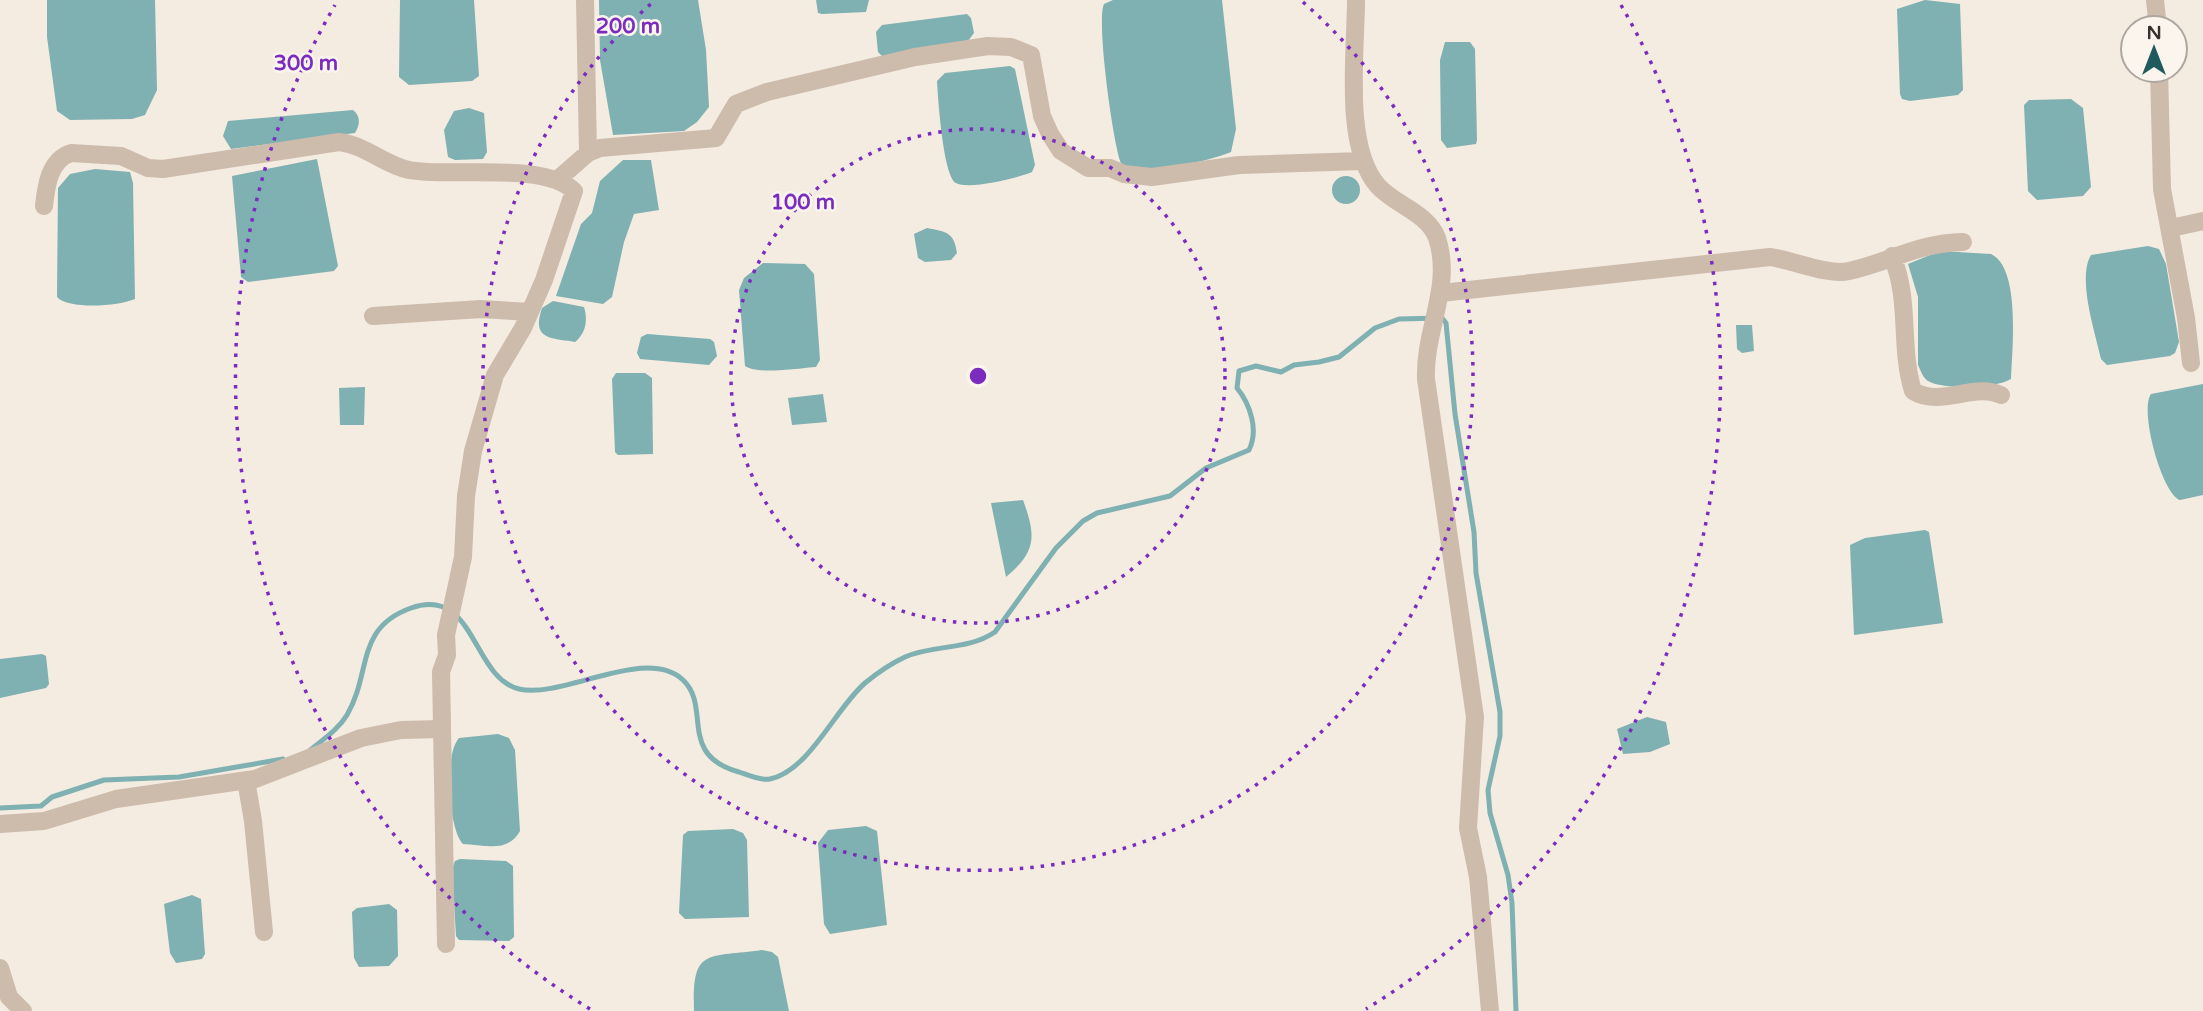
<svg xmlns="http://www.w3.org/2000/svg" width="2203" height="1011" viewBox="0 0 2203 1011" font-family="'Varela Round',sans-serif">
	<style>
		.water { fill: #7fb0b2 }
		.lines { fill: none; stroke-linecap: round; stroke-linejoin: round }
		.stream { stroke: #7fb0b2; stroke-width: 5 }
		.street { stroke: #cdbbac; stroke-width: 18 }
		.ring { fill: none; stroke: #7b2cbf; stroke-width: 3.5; stroke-dasharray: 3.5 7 }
		.centre { fill: #7b2cbf; stroke: #fbf5ee; stroke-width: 3.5 }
		.ring-label { font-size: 21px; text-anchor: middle; font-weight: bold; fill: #7b2cbf; stroke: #fbf5ee; stroke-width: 5; stroke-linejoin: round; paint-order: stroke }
	</style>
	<rect width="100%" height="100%" fill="#f4ebe1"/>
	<!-- water -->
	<path class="water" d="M 47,0 L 155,0 L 157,90 L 145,115 L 132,119 L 70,120 L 57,111 L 47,37 Z
		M 400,0 L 474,0 L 479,76 L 472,81 L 409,85 L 399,77 Z
		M 698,0 L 706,50 L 709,107 L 697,122 L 684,131 L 613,135 L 600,60 L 599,0 Z
		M 816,0 L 869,0 L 866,12 L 822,14 L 818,13 Z
		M 1113,0 L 1222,0 L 1236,129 L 1231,152 C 1210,161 1138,178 1121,163 C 1113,143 1096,20 1104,4 Z
		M 1925,0 L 1960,4 L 1963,90 L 1958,95 L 1910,101 L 1902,99 L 1900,94 L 1897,9 Z
		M 967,14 L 971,18 L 974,33 L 968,41 L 884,58 L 878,52 L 876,32 L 882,25 Z
		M 1445,42 L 1470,42 L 1475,49 L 1477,140 L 1476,144 L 1447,148 L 1441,140 L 1440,60 Z
		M 1010,66 L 1015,69 L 1035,165 L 1032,172 C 1018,178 969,190 956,183 C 943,176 938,97 937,81 L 945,73 Z
		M 2071,99 L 2083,108 L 2091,187 L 2083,196 L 2037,200 L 2028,191 L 2024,105 L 2029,100 Z
		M 469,108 L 484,113 L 487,152 L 483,159 L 455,160 L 448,157 L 444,130 L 454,111 Z
		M 353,110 C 361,116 360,125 355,133 L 231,149 L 223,136 L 228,121 Z
		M 317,159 L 338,266 L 334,271 L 248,282 L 241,277 L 232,176 Z
		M 623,160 L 651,160 L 659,210 L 634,214 L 624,242 L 612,297 L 603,304 L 556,296 L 581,224 L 592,213 L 600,181 Z
		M 95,169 L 130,172 L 133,183 L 135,299 C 119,306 69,310 57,297 L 58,188 L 70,174 Z
		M1332 190a14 14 0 1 1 28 0a14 14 0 1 1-28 0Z
		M 927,228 C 947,232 954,232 957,253 L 951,260 L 925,262 L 918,258 L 914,234 Z
		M 2148,246 L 2159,249 L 2166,264 L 2179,342 L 2175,353 L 2170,356 L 2107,365 L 2101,359 C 2095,332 2077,278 2091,255 Z
		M 1940,251 L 1991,254 C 2021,268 2012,350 2011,379 C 1997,388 1947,390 1930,382 C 1923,379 1921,371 1918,365 L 1918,297 L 1908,264 Z
		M 763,263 L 805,264 L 814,274 L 820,360 L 816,367 C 800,368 758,375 745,366 L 739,290 L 744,278 Z
		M 553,301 L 584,307 C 588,320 586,333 575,342 C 551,338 531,340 542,308 Z
		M 1736,325 L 1752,325 L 1754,351 L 1742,353 L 1737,349 Z
		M 647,334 L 710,339 L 714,342 L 717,356 L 709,365 L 640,359 L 637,353 L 641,337 Z
		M 616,373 L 645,373 L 652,378 L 653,454 L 618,455 L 615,452 L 612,379 Z
		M 2203,384 L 2203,495 L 2180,500 C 2162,494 2139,410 2151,394 Z
		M 365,387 L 364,425 L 340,425 L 339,388 Z
		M 823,394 L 827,422 L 792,425 L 788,398 Z
		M 1023,500 C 1036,536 1037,551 1006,577 L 991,503 Z
		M 1925,530 L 1929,532 L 1943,623 L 1854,635 L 1850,545 L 1865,538 Z
		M 42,654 L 46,656 L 49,684 L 46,688 L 0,698 L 0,659 Z
		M 1647,717 L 1666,722 L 1670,744 L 1650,752 L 1623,754 L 1617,729 Z
		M 498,734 L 509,738 L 515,750 L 520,831 C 508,853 485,845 463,844 C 448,828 444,754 459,738 Z
		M 866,826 L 877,831 L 887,925 L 830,934 L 824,924 L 818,843 L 828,830 Z
		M 733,829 L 743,833 L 747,840 L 749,917 L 685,919 L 679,913 L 683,835 L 688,831 Z
		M 460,859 L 506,861 L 513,866 L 514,937 L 509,941 L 459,940 L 456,936 L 452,869 L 455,861 Z
		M 192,895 L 201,899 L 205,954 L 202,959 L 176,963 L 170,953 L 164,904 Z
		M 389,904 L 397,910 L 398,956 L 389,966 L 359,967 L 354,958 L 352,912 L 357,908 Z
		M 762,950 L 772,952 L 778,957 L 789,1011 L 694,1011 C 692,947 706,958 762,950 Z"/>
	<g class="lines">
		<!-- stream -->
		<path class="stream" d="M 309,751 C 322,740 338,730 347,715 C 372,672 355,628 411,608 C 475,585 472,678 519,689 C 564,699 646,645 683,680 C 712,707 677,755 739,772 C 748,775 761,781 770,779 C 809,771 835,709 865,683 C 876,674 892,663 905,657 C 934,644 967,651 995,632 L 1056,548 L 1083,521 L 1097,513 L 1170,496 L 1206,468 L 1249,450 C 1259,430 1250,404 1237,388 L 1239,371 L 1256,366 L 1281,372 L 1294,365 L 1319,362 L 1339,357 L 1375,328 L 1399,319 L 1442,318 L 1446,323 L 1455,414 L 1474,532 L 1476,573 L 1500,712 L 1500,736 L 1488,790 L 1490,813 L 1508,875 L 1512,903 L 1516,1011
			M 0,808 L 41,806 L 52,797 L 104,780 L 179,777 L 283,759"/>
		<!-- street -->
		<path class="street" d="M 585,0 L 588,153
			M 1356,0 C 1356,51 1343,147 1378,186 C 1395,205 1428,213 1437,238 C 1453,286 1424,330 1426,379 L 1475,717 L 1468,828 L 1478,877 L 1490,1011
			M 2155,0 L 2158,28
			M 2159,70 L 2162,189 L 2186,318 L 2191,363
			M 557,180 L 588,153 L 600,148 L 716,138 L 736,104 L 767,92 L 915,57 L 988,46 L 1011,47 L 1031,55 L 1042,116 L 1050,134 L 1061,151 L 1088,168 L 1110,168 L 1124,174 L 1152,177 L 1239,165 L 1362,161
			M 44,206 C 46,187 49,160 71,153 L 121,156 L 148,168 L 163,169 L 339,142 C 366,145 384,165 409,170 C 450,178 544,161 574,191 L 544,280 L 523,328 L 495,375 L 473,451 L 466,496 L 463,557 L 446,635 L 447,655 L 441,672 L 446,944
			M 2171,228 L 2203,221
			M 1892,256 C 1911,302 1899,345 1913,391 C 1941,408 1974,382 2001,395
			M 1441,293 L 1770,257 C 1793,260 1828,276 1849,271 C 1890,262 1918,243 1963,242
			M 373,316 L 481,309 L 530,312
			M 246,780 L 253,821 L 264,932
			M 0,824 L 44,821 L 116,799 L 255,779 L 361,738 L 401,730 L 442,729
			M 0,968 L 9,997 L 23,1011"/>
	</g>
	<!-- distance rings -->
	<g class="ring">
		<circle cx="978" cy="376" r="247"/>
		<path d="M1303 2A495 495 0 1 1 653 2"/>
		<path d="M590 1009A742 742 0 0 1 335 5M1621 5A742 742 0 0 1 1366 1009"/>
	</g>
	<circle cx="978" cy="376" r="10" class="centre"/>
	<g class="ring-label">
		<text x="628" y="33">200 m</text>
		<text x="306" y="70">300 m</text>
		<text x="803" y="209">100 m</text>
	</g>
	<!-- north arrow -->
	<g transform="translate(2154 49)"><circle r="33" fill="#fbf5ee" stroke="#aea6a0" stroke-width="2"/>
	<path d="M0-5L12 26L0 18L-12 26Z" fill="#1f5a5e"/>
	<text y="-10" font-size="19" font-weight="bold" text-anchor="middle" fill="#3b302b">N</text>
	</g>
</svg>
